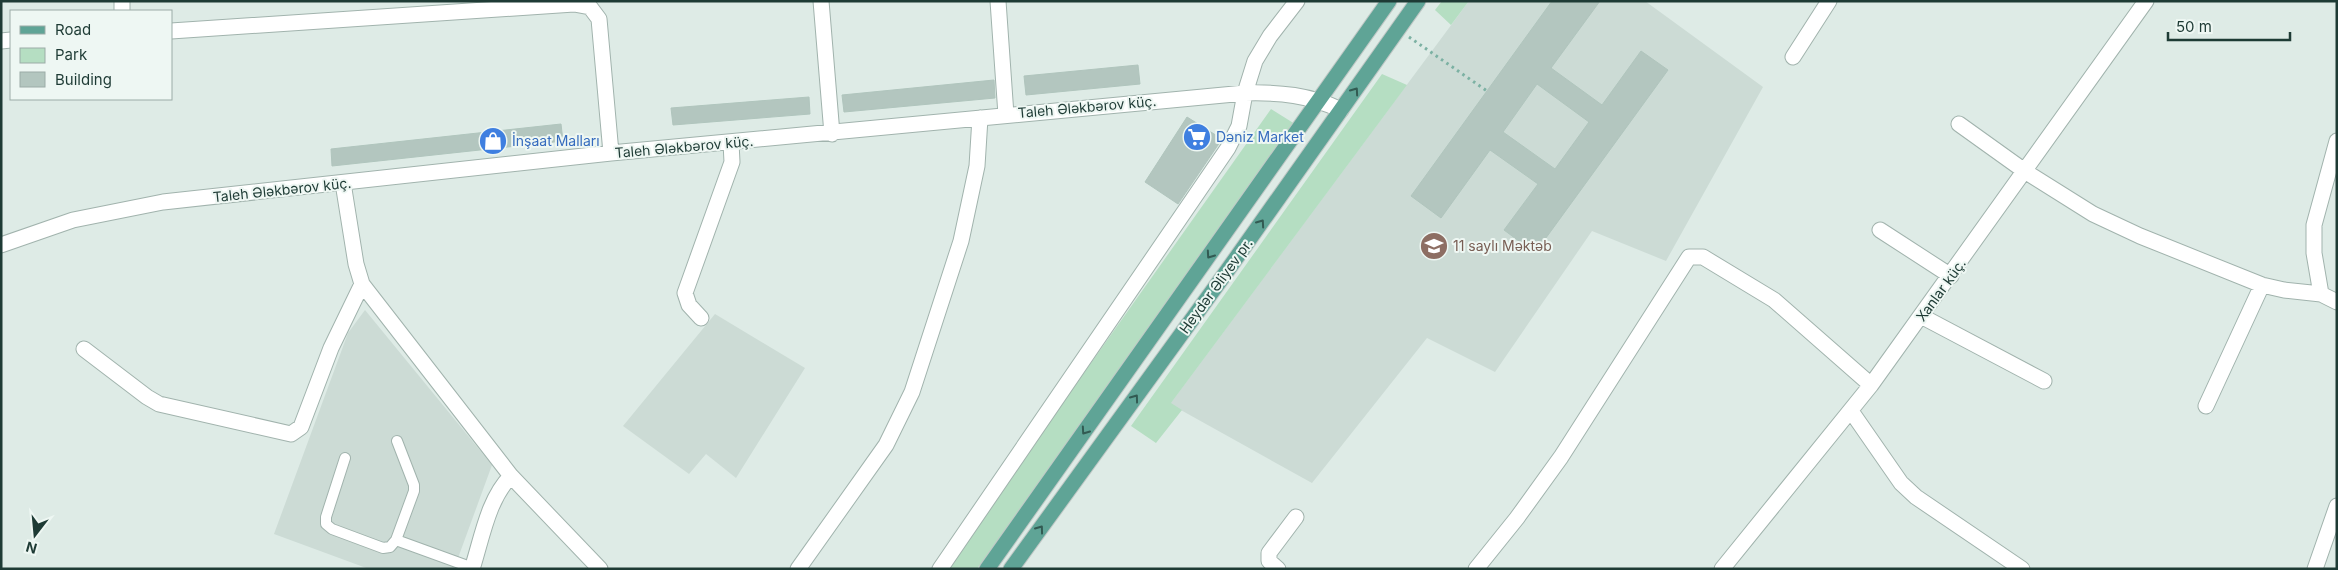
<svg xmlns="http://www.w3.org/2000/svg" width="2338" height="570" viewBox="0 0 2338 570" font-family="Inter,sans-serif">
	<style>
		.built { fill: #ccdbd5 }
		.green { fill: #b5dec2 }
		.building { fill: #b3c6bf; stroke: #b0c5bd; fill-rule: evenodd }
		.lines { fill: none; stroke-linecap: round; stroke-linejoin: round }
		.lane-casing { stroke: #a1b3ad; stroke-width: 12 }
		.street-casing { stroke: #a1b3ad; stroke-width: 17 }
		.primary-casing { stroke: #c0c8c6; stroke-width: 17 }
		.path { stroke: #7cb1a3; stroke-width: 3; stroke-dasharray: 2.5 4; stroke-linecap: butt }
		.lane { stroke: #fff; stroke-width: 10 }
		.street { stroke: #fff; stroke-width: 15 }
		.primary { stroke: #5fa496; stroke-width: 15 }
		.oneway { stroke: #325a52 }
		.labels { text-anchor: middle; stroke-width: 4; stroke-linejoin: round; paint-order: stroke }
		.street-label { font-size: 14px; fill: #1e3b35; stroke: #eef7f3 }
		.shop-label { font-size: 14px; fill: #366cbe; stroke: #eef7f3; text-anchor: start }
		.education-label { font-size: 14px; fill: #785e54; stroke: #eef7f3; text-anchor: start }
	</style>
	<rect width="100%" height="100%" fill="#deebe6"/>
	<!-- built -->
	<path class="built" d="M 1469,1 L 1645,1 L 1763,87 L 1666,261 L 1592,231 L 1495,372 L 1427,338 L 1312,483 L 1170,404 Z
		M 365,310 L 492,465 L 454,569 L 369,569 L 274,534 L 348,333 Z
		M 715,314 L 805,368 L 736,478 L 706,454 L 689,474 L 623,426 Z"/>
	<!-- green -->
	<path class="green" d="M 1442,1 L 1469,1 L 1451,25 L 1435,10 Z
		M 1382,74 L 1407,85 L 1171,403 L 1182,410 L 1156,443 L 1131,426 Z
		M 1271,109 L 1295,124 L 977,569 L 945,569 Z"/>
	<!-- building -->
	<path class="building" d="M 1552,1 L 1600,1 L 1551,68 L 1602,105 L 1641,51 L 1668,70 L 1535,253 L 1504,230 L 1538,184 L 1490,150 L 1441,218 L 1411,196 ZM 1537,84 L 1589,122 L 1555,169 L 1503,132 Z
		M 1138,65 L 1140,84 L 1026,95 L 1024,76 Z
		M 994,80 L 995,98 L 844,112 L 842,95 Z
		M 809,97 L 810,114 L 673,125 L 671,108 Z
		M 1187,117 L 1222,139 L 1178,204 L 1145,182 Z
		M 561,124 L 563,141 L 332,166 L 331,149 Z"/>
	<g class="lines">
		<defs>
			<path id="lane" d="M 397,441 L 414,485 L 414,491 L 396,540 L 473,568
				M 345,458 L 326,517 L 326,524 L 332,529 L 383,548 L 390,547 L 396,540"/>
			<path id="street" d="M 821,1 L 832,134
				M 998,1 L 1006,115
				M 122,11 L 122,1
				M 171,31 L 574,4 L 590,7 L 599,19 L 611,153
				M 1,41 L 11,40
				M 1793,57 L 1829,1
				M 1959,124 L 2026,172 L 2093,214 L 2140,236 L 2262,285 L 2284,290 L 2321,294
				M 2337,141 L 2314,225 L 2314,253 L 2321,294 L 2337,302
				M 343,183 L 356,264 L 362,284 L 511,476 C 488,499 482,538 472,569
				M 1880,230 L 1951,276
				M 1,245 L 73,220 L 163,202 L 611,153 L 1245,93 C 1279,92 1310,95 1341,110
				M 1921,316 L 2044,381
				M 701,318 L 689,305 L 685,293 L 732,162 L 731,143
				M 84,349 L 147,397 L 159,404 L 291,434 L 301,427 L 331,348 L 362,284
				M 2206,406 L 2262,285
				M 1851,411 L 1901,483 L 1916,497 L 2022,569
				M 511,476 L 600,569
				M 798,569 L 886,445 L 912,392 L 961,241 L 977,166 L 980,118
				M 940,569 L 1228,148 L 1239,126 L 1245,93 L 1255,61 L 1270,36 L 1297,1
				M 1278,569 L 1269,561 L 1269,553 L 1296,517
				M 1476,569 L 1517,518 L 1561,457 L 1689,257 L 1703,257 L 1774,300 L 1871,385
				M 1722,569 L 1871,385 L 2146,1
				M 2315,569 L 2337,506"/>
			<path id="primary" d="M 987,569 L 1389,1
				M 1011,569 L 1222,278 L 1418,1"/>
		</defs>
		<!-- lane casing -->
		<use href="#lane" class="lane-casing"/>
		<!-- street casing -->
		<use href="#street" class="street-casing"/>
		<!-- primary casing -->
		<use href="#primary" class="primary-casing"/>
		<!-- path -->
		<path class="path" d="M 1409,37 L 1487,91"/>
		<!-- lane -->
		<use href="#lane" class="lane"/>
		<!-- street -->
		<use href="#street" class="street"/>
		<!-- primary -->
		<use href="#primary" class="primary"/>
	</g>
	<!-- one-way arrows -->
	<defs><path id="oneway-chevron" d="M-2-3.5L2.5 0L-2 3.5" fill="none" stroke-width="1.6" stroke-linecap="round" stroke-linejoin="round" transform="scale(1.25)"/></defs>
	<g class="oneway">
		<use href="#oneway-chevron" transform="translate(1355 91) rotate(-55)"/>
		<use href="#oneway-chevron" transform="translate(1261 223) rotate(-55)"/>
		<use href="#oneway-chevron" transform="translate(1210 255) rotate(125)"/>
		<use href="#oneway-chevron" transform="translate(1135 398) rotate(-54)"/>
		<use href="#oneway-chevron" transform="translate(1085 431) rotate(125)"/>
		<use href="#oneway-chevron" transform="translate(1040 529) rotate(-54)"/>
	</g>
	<!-- icons -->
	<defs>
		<symbol id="supermarket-disc" viewBox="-11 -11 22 22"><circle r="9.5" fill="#3f7fe0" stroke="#eef7f3"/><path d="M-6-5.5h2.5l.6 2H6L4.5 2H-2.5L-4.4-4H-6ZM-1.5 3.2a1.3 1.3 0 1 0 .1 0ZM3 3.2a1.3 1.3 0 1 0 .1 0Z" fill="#fff"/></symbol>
		<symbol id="shop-disc" viewBox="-11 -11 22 22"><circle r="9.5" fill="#3f7fe0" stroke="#eef7f3"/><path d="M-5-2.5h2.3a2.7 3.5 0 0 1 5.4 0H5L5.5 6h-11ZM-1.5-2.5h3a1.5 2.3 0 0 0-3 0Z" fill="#fff"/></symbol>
		<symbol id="school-disc" viewBox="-11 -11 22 22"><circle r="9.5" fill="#8d6e63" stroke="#eef7f3"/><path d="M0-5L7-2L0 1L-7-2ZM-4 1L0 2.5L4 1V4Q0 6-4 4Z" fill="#fff"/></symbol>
	</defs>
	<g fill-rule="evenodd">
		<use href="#supermarket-disc" x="1181" y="121" width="32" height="32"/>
		<use href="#shop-disc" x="477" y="125" width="32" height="32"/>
		<use href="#school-disc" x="1418" y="230" width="32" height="32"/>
	</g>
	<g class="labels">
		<!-- street labels -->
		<g class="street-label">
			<text transform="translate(1087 107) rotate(-5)" y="5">Taleh Ələkbərov küç.</text>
			<text transform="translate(684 147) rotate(-5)" y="5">Taleh Ələkbərov küç.</text>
			<text transform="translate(282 190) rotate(-6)" y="5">Taleh Ələkbərov küç.</text>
			<text transform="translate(1216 286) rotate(-54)" y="5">Heydər Əliyev pr.</text>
			<text transform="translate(1941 290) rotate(-54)" y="5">Xanlar küç.</text>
		</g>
		<!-- shop labels -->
		<g class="shop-label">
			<text x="1216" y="142">Dəniz Market</text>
			<text x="512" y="146">İnşaat Malları</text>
		</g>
		<!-- education labels -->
		<g class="education-label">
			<text x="1453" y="251">11 saylı Məktəb</text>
		</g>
	</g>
	<!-- border -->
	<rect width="2338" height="570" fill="none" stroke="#1e3b35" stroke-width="5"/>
	<!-- legend -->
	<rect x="10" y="10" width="162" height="90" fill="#eef7f3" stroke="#9baca7"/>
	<rect x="20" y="26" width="25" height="8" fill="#5fa496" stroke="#9baca7"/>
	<text x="55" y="35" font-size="15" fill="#1e3b35">Road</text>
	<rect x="20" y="48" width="25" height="15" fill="#b5dec2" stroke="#9baca7"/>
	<text x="55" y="60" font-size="15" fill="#1e3b35">Park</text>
	<rect x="20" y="72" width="25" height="15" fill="#b3c6bf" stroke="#9baca7"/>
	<text x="55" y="85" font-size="15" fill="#1e3b35">Building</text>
	<!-- north arrow -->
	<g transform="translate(35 535) rotate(196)" stroke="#eef7f3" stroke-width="4" paint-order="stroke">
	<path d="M0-4L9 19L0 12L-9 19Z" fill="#1e3b35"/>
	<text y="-8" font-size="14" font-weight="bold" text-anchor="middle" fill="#1e3b35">N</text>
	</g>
	<!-- scale -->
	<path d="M2168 32v8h122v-8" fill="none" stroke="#1e3b35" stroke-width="2.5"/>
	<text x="2176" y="32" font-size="15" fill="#1e3b35" stroke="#eef7f3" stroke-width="4" paint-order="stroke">50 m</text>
</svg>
